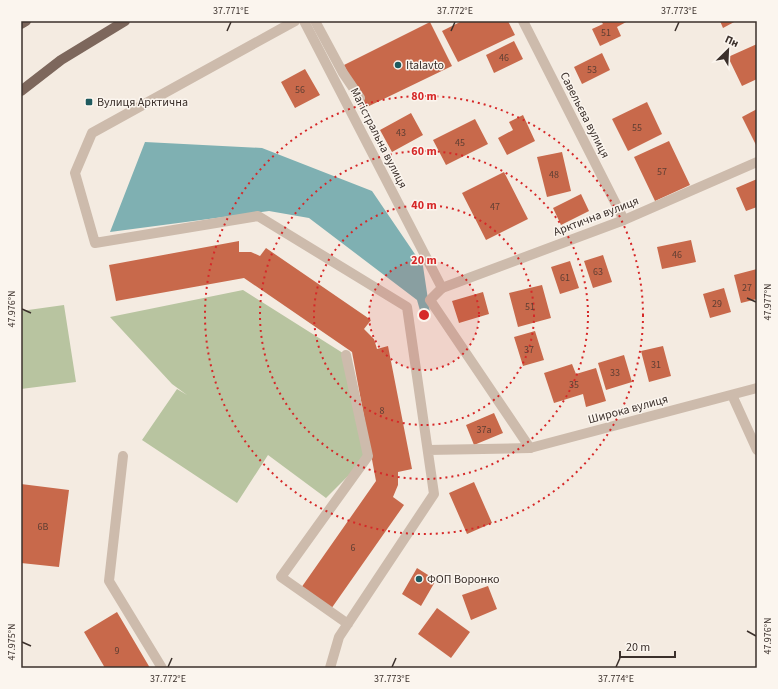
<svg xmlns="http://www.w3.org/2000/svg" width="778" height="689" viewBox="0 0 778 689" font-family="'Source Sans 3',sans-serif">
	<style>
		.green { fill: #b8c4a0 }
		.water { fill: #7fb0b2 }
		.building { fill: #c8694b }
		.lines { fill: none; stroke-linecap: round; stroke-linejoin: round }
		.lane { stroke: #cdbbac; stroke-width: 10 }
		.street { stroke: #cdbbac; stroke-width: 10 }
		.primary { stroke: #7d675c; stroke-width: 10 }
		.ticks { fill: none; stroke: #3b302b; stroke-width: 1.5 }
		.ring { fill: none; stroke: #d62828; stroke-width: 2; stroke-dasharray: 2 4 }
		.poi-dot { fill: #1f5a5e; stroke: #fbf5ee; stroke-width: 1.5 }
		.labels { text-anchor: middle; stroke-width: 3; stroke-linejoin: round; paint-order: stroke }
		.number-label { font-size: 10px; fill: #5e3e33 }
		.poi-label { font-size: 12px; fill: #3b302b; stroke: #fbf5ee; text-anchor: start }
		.street-label { font-size: 12px; fill: #3b302b; stroke: #fbf5ee }
		.centre { fill: #d62828; stroke: #fbf5ee; stroke-width: 2 }
		.ring-label { font-size: 12px; text-anchor: middle; font-weight: bold; fill: #d62828; stroke: #fbf5ee; stroke-width: 3; stroke-linejoin: round; paint-order: stroke }
		.neatline { fill: none; stroke: #3b302b; stroke-width: 1.5 }
		.ticks-label { font-size: 10px; text-anchor: middle; fill: #3b302b }
	</style>
	<rect width="100%" height="100%" fill="#f4ebe1"/>
	<!-- green -->
	<path class="green" d="M 243,290 L 346,355 L 368,456 L 326,498 L 268,455 L 237,503 L 142,440 L 177,389 L 187,395 L 172,384 L 110,317 Z
		M 64,305 L 76,382 L 21,389 L 21,311 Z"/>
	<!-- water -->
	<path class="water" d="M 145,142 L 262,148 L 372,191 L 423,266 L 430,313 L 421,314 L 417,300 L 309,218 L 269,211 L 110,232 Z"/>
	<!-- building -->
	<path class="building" d="M 462,21 L 508,21 L 515,35 L 458,62 L 442,31 Z
		M 601,21 L 628,21 L 617,27 L 621,36 L 600,46 L 592,29 L 603,24 Z
		M 720,21 L 736,21 L 723,28 Z
		M 430,22 L 452,66 L 365,108 L 344,65 Z
		M 514,41 L 523,59 L 494,73 L 486,55 Z
		M 757,44 L 757,79 L 742,86 L 728,57 Z
		M 602,53 L 610,70 L 582,84 L 574,67 Z
		M 305,69 L 320,95 L 295,108 L 281,82 Z
		M 647,102 L 662,134 L 628,151 L 612,119 Z
		M 757,109 L 757,147 L 742,117 Z
		M 411,113 L 423,135 L 392,152 L 380,130 Z
		M 523,115 L 535,141 L 507,155 L 498,138 L 513,130 L 509,122 Z
		M 475,119 L 488,144 L 446,165 L 433,140 Z
		M 669,141 L 690,185 L 655,201 L 634,157 Z
		M 562,152 L 571,191 L 547,197 L 537,157 Z
		M 504,172 L 528,219 L 486,240 L 462,193 Z
		M 757,179 L 757,207 L 746,211 L 736,188 Z
		M 581,194 L 589,211 L 561,225 L 553,208 Z
		M 691,240 L 696,262 L 662,269 L 657,247 Z
		M 239,241 L 239,252 L 251,252 L 260,256 L 266,248 L 371,320 L 364,329 L 374,339 L 377,349 L 388,346 L 412,469 L 398,472 L 398,485 L 393,497 L 404,505 L 331,609 L 301,588 L 376,481 L 352,352 L 244,278 L 116,301 L 109,265 Z
		M 603,255 L 612,282 L 593,288 L 584,261 Z
		M 570,261 L 579,288 L 560,294 L 551,267 Z
		M 757,269 L 757,299 L 741,303 L 734,275 Z
		M 542,285 L 551,318 L 518,327 L 509,293 Z
		M 724,288 L 731,312 L 710,318 L 703,294 Z
		M 483,292 L 489,314 L 459,323 L 452,301 Z
		M 535,331 L 544,360 L 523,366 L 514,337 Z
		M 663,346 L 671,376 L 649,382 L 641,351 Z
		M 624,355 L 632,382 L 606,390 L 598,363 Z
		M 572,364 L 576,374 L 596,368 L 606,401 L 586,407 L 583,394 L 554,403 L 544,373 Z
		M 494,413 L 503,433 L 474,445 L 466,425 Z
		M 474,482 L 492,523 L 467,534 L 449,493 Z
		M 21,484 L 69,490 L 59,567 L 21,563 Z
		M 417,568 L 436,580 L 421,606 L 402,594 Z
		M 488,586 L 497,609 L 471,620 L 462,595 Z
		M 437,608 L 470,632 L 451,658 L 418,634 Z
		M 117,612 L 150,668 L 105,668 L 84,632 Z"/>
	<g class="lines">
		<!-- lane -->
		<path class="lane" d="M 295,21 L 92,133 L 75,173 L 95,243 L 258,216 L 407,307 L 434,494 L 339,637 L 330,668
			M 315,21 L 343,73 L 360,98
			M 442,288 L 430,300 L 530,448
			M 346,355 L 368,456 L 281,577 L 348,624
			M 428,450 L 530,448
			M 123,456 L 109,581 L 162,668"/>
		<!-- street -->
		<path class="street" d="M 304,21 L 442,288 L 624,220 L 757,162
			M 523,21 L 624,220
			M 732,395 L 757,450
			M 530,448 L 757,388"/>
		<!-- primary -->
		<path class="primary" d="M 21,24 L 26,21
			M 21,91 L 61,60 L 125,21"/>
	</g>
	<!-- ticks -->
	<path class="ticks" d="M 227,31 L 231,22M 451,31 L 455,22M 675,31 L 679,22M 747,298 L 756,302M 22,309 L 31,313M 747,631 L 756,636M 22,642 L 31,646M 168,667 L 172,658M 392,667 L 396,658M 616,667 L 620,658"/>
	<!-- distance rings -->
	<circle cx="424" cy="315" r="55" fill="#d62828" fill-opacity=".12"/>
	<g class="ring">
		<circle cx="424" cy="315" r="55"/>
		<circle cx="424" cy="315" r="110"/>
		<circle cx="424" cy="315" r="164"/>
		<circle cx="424" cy="315" r="219"/>
	</g>
	<!-- markers -->
	<g class="poi-dot">
		<circle cx="398" cy="65" r="4"/>
		<rect x="85" y="98" width="8" height="8" rx="2"/>
		<circle cx="419" cy="579" r="4"/>
	</g>
	<g class="labels">
		<!-- number labels -->
		<g class="number-label">
			<text x="606" y="36">51</text>
			<text x="504" y="61">46</text>
			<text x="592" y="73">53</text>
			<text x="300" y="93">56</text>
			<text x="637" y="131">55</text>
			<text x="401" y="136">43</text>
			<text x="460" y="146">45</text>
			<text x="662" y="175">57</text>
			<text x="554" y="178">48</text>
			<text x="495" y="210">47</text>
			<text x="677" y="258">46</text>
			<text x="598" y="275">63</text>
			<text x="565" y="281">61</text>
			<text x="747" y="291">27</text>
			<text x="717" y="307">29</text>
			<text x="530" y="310">51</text>
			<text x="529" y="353">37</text>
			<text x="656" y="368">31</text>
			<text x="615" y="376">33</text>
			<text x="574" y="388">35</text>
			<text x="382" y="414">8</text>
			<text x="484" y="433">37а</text>
			<text x="43" y="530">6В</text>
			<text x="353" y="551">6</text>
			<text x="117" y="654">9</text>
		</g>
		<!-- poi labels -->
		<g class="poi-label">
			<text x="406" y="69">Italavto</text>
			<text x="97" y="106">Вулиця Арктична</text>
			<text x="427" y="583">ФОП Воронко</text>
		</g>
		<!-- street labels -->
		<g class="street-label">
			<text transform="translate(585 115) rotate(63)" y="4">Савельєва вулиця</text>
			<text transform="translate(379 138) rotate(63)" y="4">Магістральна вулиця</text>
			<text transform="translate(596 216) rotate(-21)" y="4">Арктична вулиця</text>
			<text transform="translate(628 409) rotate(-15)" y="4">Широка вулиця</text>
		</g>
	</g>
	<circle cx="424" cy="315" r="6" class="centre"/>
	<g class="ring-label">
		<text x="424" y="100">80 m</text>
		<text x="424" y="155">60 m</text>
		<text x="424" y="209">40 m</text>
		<text x="424" y="264">20 m</text>
	</g>
	<!-- border -->
	<rect width="778" height="689" fill="none" stroke="#fbf5ee" stroke-width="44"/>
	<!-- north arrow -->
	<g transform="translate(728 50) rotate(24)" stroke="#fbf5ee" stroke-width="3" paint-order="stroke">
	<path d="M0-3L7 15L0 10L-7 15Z" fill="#3b302b"/>
	<text y="-6" font-size="11" font-weight="bold" text-anchor="middle" fill="#3b302b">Пн</text>
	</g>
	<!-- scale -->
	<path d="M620 651v6h55v-6" fill="none" stroke="#3b302b" stroke-width="2"/>
	<text x="626" y="651" font-size="12" fill="#3b302b" stroke="#fbf5ee" stroke-width="3" paint-order="stroke">20 m</text>
	<rect x="22" y="22" width="734" height="645" class="neatline"/>
	<g class="ticks-label">
		<text x="231" y="14">37.771°E</text>
		<text x="455" y="14">37.772°E</text>
		<text x="679" y="14">37.773°E</text>
		<text transform="translate(767 302) rotate(-90)" y="4">47.977°N</text>
		<text transform="translate(11 309) rotate(-90)" y="4">47.976°N</text>
		<text transform="translate(767 636) rotate(-90)" y="4">47.976°N</text>
		<text transform="translate(11 642) rotate(-90)" y="4">47.975°N</text>
		<text x="168" y="682">37.772°E</text>
		<text x="392" y="682">37.773°E</text>
		<text x="616" y="682">37.774°E</text>
	</g>
</svg>
